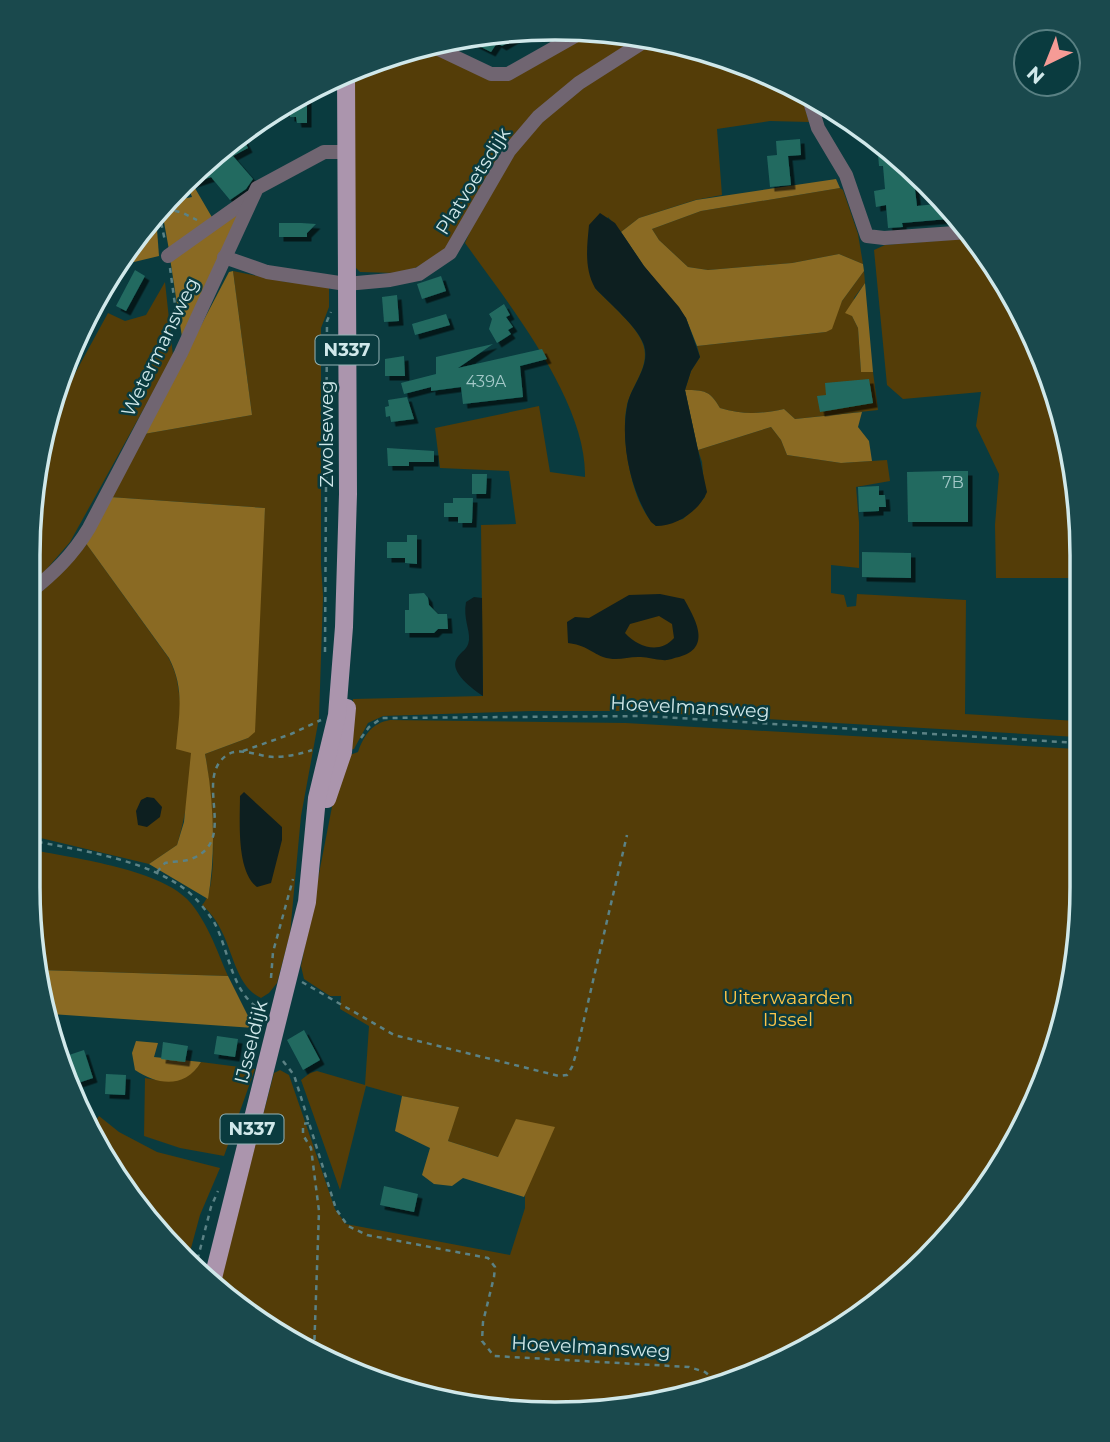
<svg xmlns="http://www.w3.org/2000/svg" width="1110" height="1442" viewBox="0 0 1110 1442" font-family="Montserrat,sans-serif">
<defs>
<filter id="shadow"><feDropShadow dx="4.5" dy="4.5" stdDeviation="0" flood-color="#0009"/></filter>
</defs>
<rect width="100%" height="100%" fill="#0a3b3f"/>
<g fill="#543d08">
<path d="M589,31L643,37L545,108L444,252L415,268L395,273L360,272L356,268L353,69L422,47L492,81L503,79Z"/>
<path d="M656,38L757,68L800,91L809,122L770,121L717,129L722,195L695,200L639,218L621,232L608,217L595,288C609,303 637,326 643,344C651,366 632,384 627,405C620,435 631,505 656,526L683,519L705,497L702,462L698,450L771,427L781,440L787,455L841,463L887,460L890,481L856,487L859,522V568L831,565V593L844,595L847,607L856,606L857,594L966,600L965,714L1077,721V737L627,711H532L383,716L368,723L354,749L348,750L353,699L483,696L481,525L516,524L509,471L440,468L435,428L539,406L550,472L585,477C587,401 508,303 465,243C482,204 505,159 534,128C567,93 617,65 656,38Z"/>
<path d="M840,188L843,190L858,234L863,264L839,254L792,263L708,270L688,267L659,240L652,229L701,211Z"/>
<path d="M974,238L993,263L1054,385L1078,487V578H996L995,525L999,474L976,426L981,392L903,399L887,385L874,250L885,245Z"/>
<path d="M233,271L286,282L329,286V307L321,328V564L323,596L319,718L301,816L290,934L277,983L269,993L261,998C237,987 233,953 222,932C217,921 211,913 202,905C222,888 210,781 205,754L248,738L265,508L110,497L144,434L252,415Z"/>
<path d="M864,271L865,283L854,298L852,316L858,328L861,372H873L878,410L795,419L784,409C761,414 743,415 720,408C710,391 705,390 685,390L691,371L700,357L697,346L826,332L842,301Z"/>
<path d="M165,282L173,356L70,542L39,578L29,584V521L49,421L108,313L125,321L146,315Z"/>
<path d="M85,542L168,657C179,678 177,684 181,705C184,720 190,737 191,753C192,780 185,820 177,845L149,864L28,835L29,600L46,588Z"/>
<path d="M390,720L626,723L1077,749V956L1054,1057L993,1179L928,1259L847,1325L724,1386L589,1413L419,1396L292,1344L218,1287L274,1073L280,1070L289,1075L335,1209L346,1224L510,1255L525,1208V1195L498,1157L448,1141L458,1107L402,1096L366,1086L340,1190L301,1080L310,1073L317,1071L365,1085L369,1026L340,1009L341,996H330L304,979L301,966L337,781L347,756L358,752C364,735 372,723 390,720Z"/>
<path d="M28,849C71,858 156,868 187,899C207,920 217,951 228,976L39,970L28,887Z"/>
<path d="M201,1062L255,1069L224,1156L180,1148L144,1136L145,1078C167,1082 188,1083 201,1062Z"/>
<path d="M99,1116L119,1132L157,1152L220,1168L200,1215L187,1263L99,1151L88,1125L94,1129L95,1122Z"/>
</g>
<g fill="#8a6a23">
<path d="M836,179L840,188L701,211L652,229L659,240L688,267L708,270L792,263L839,254L863,264L864,271L842,301L832,329L826,332L697,346L686,318L644,266L621,232L639,218L696,200Z"/>
<path d="M192,183L213,219L169,250L162,211L172,201L192,197L188,186Z"/>
<path d="M234,214L239,215L182,337L170,258Z"/>
<path d="M156,216L159,256L134,262L124,259L137,234Z"/>
<path d="M233,271L252,415L144,434L229,272Z"/>
<path d="M865,283L873,372H861L858,328L852,316L845,313Z"/>
<path d="M685,390C705,390 710,391 720,408C743,415 761,414 784,409L795,419L862,412L858,427L869,441L872,461L841,463L787,455L781,440L771,427L698,450Z"/>
<path d="M110,497L265,508L255,732L248,738L205,754C214,801 216,852 208,899L149,864L177,845L184,822L191,753L176,749C179,715 185,689 169,658L85,542Z"/>
<path d="M39,970L228,976L254,1028L51,1014L47,1026Z"/>
<path d="M136,1041L158,1043L154,1057L201,1062C185,1089 157,1085 135,1070L132,1053Z"/>
<path d="M402,1096L459,1107L448,1141L498,1157L516,1119L555,1127L524,1197L463,1178L452,1186L434,1184L422,1175L430,1148L395,1131Z"/>
</g>
<g fill="#0d1f20" fill-rule="evenodd">
<path d="M600,213L615,223L644,266L679,307L686,318L700,357L691,371L685,390L707,492C699,511 677,526 656,526L651,522C631,491 620,443 627,407C630,386 651,368 644,345C638,327 609,303 595,288C584,268 587,247 589,225Z"/>
<path d="M660,594L684,599C696,620 712,648 679,657C673,658 668,661 663,660C655,660 648,657 641,657C628,656 618,662 603,657C589,651 585,645 568,643L567,622L575,617L589,618L629,595ZM659,616L672,624L674,638C660,654 639,648 625,633L630,624Z"/>
<path d="M474,597L482,598L483,696C474,690 448,672 457,658C461,651 468,650 469,640C470,629 463,619 466,602Z"/>
<path d="M244,792L282,827V840L271,883L257,887C236,871 240,820 240,796Z"/>
<path d="M147,797L154,798L162,807L160,817L147,827L138,825L136,811L141,800Z"/>
</g>
<g fill="#226a61" filter="url(#shadow)">
<path d="M528,31L502,46L497,43L491,52L461,37Z"/>
<path d="M307,93V123H297L296,117H290V112H271Z"/>
<path d="M242,136L248,148L233,156L253,179L246,189L230,200L211,177L190,184Z"/>
<path d="M800,139L801,155L788,156L791,185L770,187L767,156L777,155L776,141Z"/>
<path d="M877,141L906,165L907,174L913,173L917,206L945,203L947,206L948,219L902,223L903,227L888,228L886,205L876,207L874,191L885,189L883,166H879Z"/>
<path d="M279,223H301L316,224L307,233V237H279Z"/>
<path d="M135,270L145,276L126,311L116,306Z"/>
<path d="M441,276L446,291L422,299L417,284Z"/>
<path d="M397,295L399,321L384,322L382,297Z"/>
<path d="M504,304L510,315L506,317L513,327L508,330L511,334L497,343L489,329L492,319L489,314Z"/>
<path d="M446,314L450,325L415,335L412,324Z"/>
<path d="M493,344L458,368L542,349L547,359L520,366L523,397L463,404L461,387L431,391V387L404,394L401,383L436,374V357Z"/>
<path d="M404,356L405,376H385V359Z"/>
<path d="M869,379L873,403L820,412L817,396L826,395L825,383Z"/>
<path d="M407,397L414,419L391,422L390,416L386,417L385,407L389,406L388,400Z"/>
<path d="M387,448L434,451V462H409V466H388Z"/>
<path d="M948,471H968V522H908L907,472Z"/>
<path d="M472,474H487L486,494H472Z"/>
<path d="M879,486V495H885L886,507H879V511L859,512L858,487Z"/>
<path d="M453,498H473L472,523H458V517H444V503H453Z"/>
<path d="M407,535H417V564L405,563V558H387V542H407Z"/>
<path d="M862,552L911,553V578L862,577Z"/>
<path d="M424,593L428,598L429,605L438,614H447L448,629H438L434,633H405V610H409V594Z"/>
<path d="M304,1030L320,1060L303,1070L287,1040Z"/>
<path d="M217,1036L238,1039L235,1057L214,1054Z"/>
<path d="M163,1042L188,1046L185,1062L161,1059Z"/>
<path d="M84,1050L93,1078L78,1083L69,1055Z"/>
<path d="M106,1074L126,1075L125,1095L105,1094Z"/>
<path d="M384,1186L418,1194L414,1212L380,1205Z"/>
</g>
<g fill="none" stroke-linecap="round" stroke-linejoin="round">
<g stroke="#5b8285" stroke-width="2.5" stroke-dasharray="5 5" stroke-linecap="butt">
<path d="M165,208L183,213L197,220"/>
<path d="M159,213L165,241"/>
<path d="M170,268L178,327"/>
<path d="M325,652L327,321L331,312"/>
<path d="M361,738L369,727L382,718L646,716L1077,743"/>
<path d="M243,751L291,734L321,720"/>
<path d="M28,840C78,850 156,860 194,897C201,904 208,913 214,922C230,951 231,998 266,1012"/>
<path d="M157,872L165,863C173,861 183,862 191,859C240,841 192,779 227,755C240,746 260,757 274,757C286,757 301,754 312,750"/>
<path d="M271,978L273,952L293,879"/>
<path d="M302,982L394,1035L559,1076L567,1075L572,1067L576,1054L627,835"/>
<path d="M283,1061L294,1075L336,1209L348,1226L367,1235L488,1258L495,1267L494,1277L483,1322L482,1341L494,1356L689,1367L705,1372L710,1376L712,1388"/>
<path d="M309,1123L303,1124V1135L311,1148L319,1211L314,1353"/>
<path d="M195,1269L211,1207L218,1191"/>
</g>
<g stroke="#706571" stroke-width="14">
<path d="M430,45L491,74H508L584,31"/>
<path d="M808,95L818,128L846,175L867,236L884,238L969,232"/>
<path d="M168,256L251,197"/>
<path d="M224,257L267,272L346,284L390,280L419,274L450,253L509,151L538,117L579,83L651,37"/>
<path d="M29,593C53,574 73,555 89,528L181,353L257,188L324,152H346"/>
</g>
<g stroke="#ab95ad" stroke-width="18">
<path d="M327,799L343,752L347,708"/>
<path d="M212,1282L307,902L317,798L337,715L344,627L348,494L346,72"/>
</g>
</g>
<g text-anchor="middle" dominant-baseline="central" stroke-width="5" stroke-linejoin="round" paint-order="stroke">
<g font-size="16" fill="#a4c8c8">
<text x="486" y="381">439A</text>
<text x="953" y="482">7B</text>
</g>
<g fill="#0a3b3f" stroke="#95b4b7" stroke-width="2">
<rect x="315.5" y="335.5" width="63" height="29" rx="5"/>
<rect x="220.5" y="1114.5" width="63" height="29" rx="5"/>
</g>
<g font-size="18" font-weight="bold" fill="#d0e8ea">
<text x="347" y="350">N337</text>
<text x="252" y="1129">N337</text>
</g>
<g font-size="19" fill="#d0e8ea" stroke="#0a3b3f">
<text transform="translate(473 181) rotate(-58)">Platvoetsdijk</text>
<text transform="translate(160 347) rotate(-64)">Wetermansweg</text>
<text transform="translate(326 434) rotate(-90)">Zwolseweg</text>
<text transform="translate(690 707) rotate(3)">Hoevelmansweg</text>
<text transform="translate(251 1042) rotate(-76)">IJsseldijk</text>
<text transform="translate(591 1347) rotate(3)">Hoevelmansweg</text>
</g>
<g font-size="19" fill="#fdc548" stroke="#0a3b3f">
<text x="788" y="997">Uiterwaarden<tspan x="788" dy="22">IJssel</tspan></text>
</g>
</g>
<path d="M0 0H1110V1442H0ZM555 40H555A515 515 0 0 1 1070 555V887A515 515 0 0 1 555 1402H555A515 515 0 0 1 40 887V555A515 515 0 0 1 555 40Z" fill="#1a494d" fill-rule="evenodd"/>
<path fill="none" stroke="#d0e8ea" stroke-width="3.5" d="M555 40H555A515 515 0 0 1 1070 555V887A515 515 0 0 1 555 1402H555A515 515 0 0 1 40 887V555A515 515 0 0 1 555 40Z"/>
<g transform="translate(1047 63) rotate(223)"><circle r="33" fill="#0a3b3f" stroke="#598083" stroke-width="2"/>
<path d="M0-5L12 26L0 18L-12 26Z" fill="#f59b96"/>
<text y="-10" font-size="19" font-weight="bold" text-anchor="middle" fill="#d0e8ea">N</text>
</g>
</svg>
